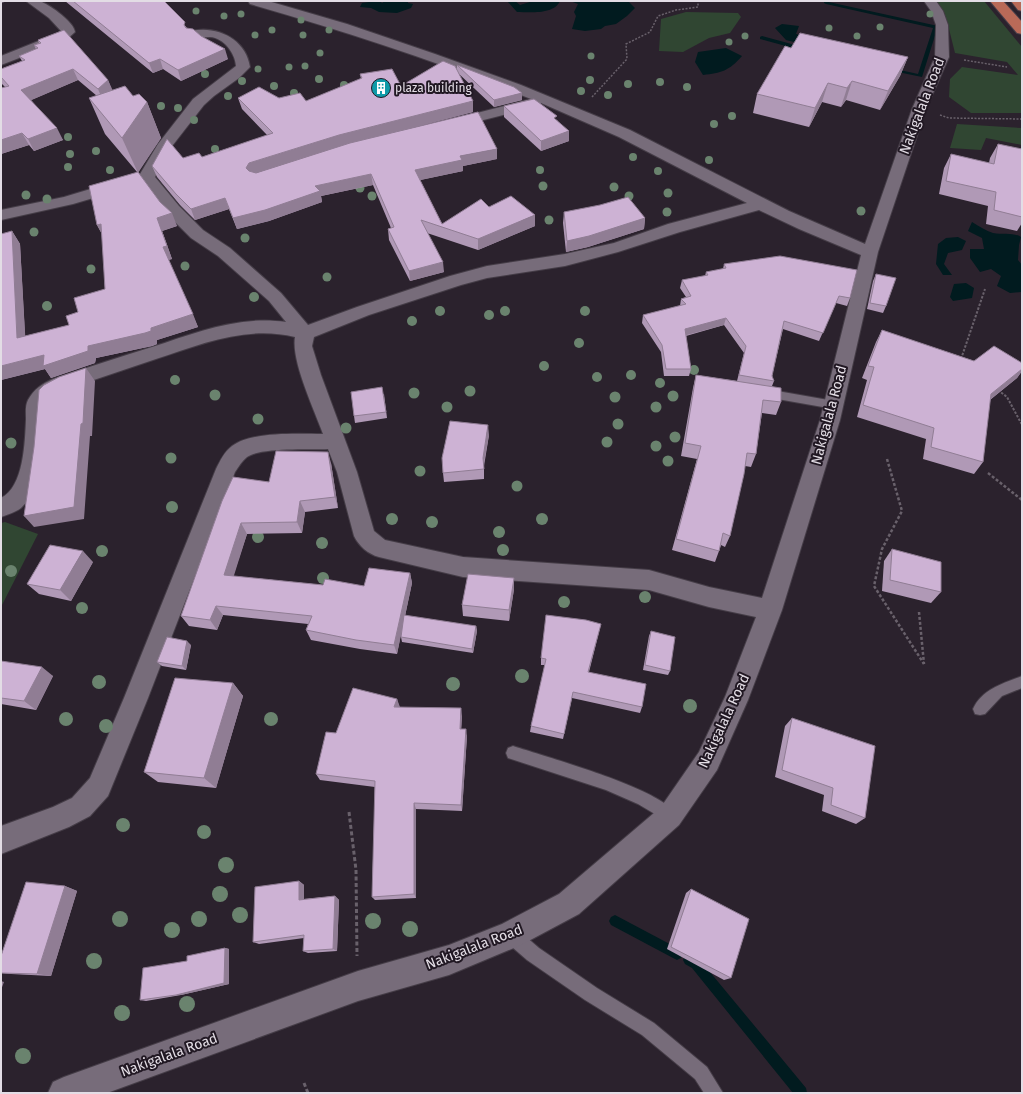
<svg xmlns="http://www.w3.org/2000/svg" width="1023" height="1094" viewBox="0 0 1023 1094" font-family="'Fira Sans',sans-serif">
<rect width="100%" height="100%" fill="#2b222d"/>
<g fill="#304632">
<path d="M934,1H984L1022,47V113H971L949,97L950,79L962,67L1018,75L1007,62L955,53L947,21Z"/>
<path d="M686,12L738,13L741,17L730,33L709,38L683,52L659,51L661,19Z"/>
<path d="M957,124L1022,128V145L986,138L981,150L950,148Z"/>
<path d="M5,522L38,534L1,607V523Z"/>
</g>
<g fill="#011b1f">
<path d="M376,1H380L382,3L385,1H408V3L413,4L411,8L397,13L379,12L371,8L360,7L362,3Z"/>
<path d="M507,1H515L520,5L533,1H560C554,15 529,12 517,12Z"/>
<path d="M570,1H628L635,8L627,16L616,24L605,26L601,29L585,31L572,29L576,16L574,12L578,4Z"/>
<path d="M782,24L799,26L796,34L805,36L806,45L786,40L775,28Z"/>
<path d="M726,48L742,56C729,71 721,73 703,75L695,62L698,52Z"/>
<path d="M972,222C979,226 986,231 993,233C1003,235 1013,232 1021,237L1019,245L1018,260L1022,265V294L1021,292L1010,293L997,286L1001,276L991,269L980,272L970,258V249H984L982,238L968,231Z"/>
<path d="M958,237L966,241L962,250L948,253L944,264L952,275H943L936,264L938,244L946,238Z"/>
<path d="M966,283L974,288L972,298L953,301L950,297L954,284Z"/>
</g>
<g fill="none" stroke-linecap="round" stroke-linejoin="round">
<g fill="#011b1f" fill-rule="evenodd">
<path d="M824,1L938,26L922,77L888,70L891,68L918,74L933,28L826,4L824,3Z"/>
<path d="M762,36L806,48L807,49L804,51L760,39V37Z"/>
<path d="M615,915L681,950L683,954L681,958L677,960L673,958L611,925L609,921L611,917Z"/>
<path d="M689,954L700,960L806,1088L807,1093H793L692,968L685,964L683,960L685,956Z"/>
</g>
<g stroke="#453d47" stroke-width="2">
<g id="service">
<path d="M766,389L834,401L838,402L839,405L838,408L834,409L766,397L762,396L761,393L762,390Z"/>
<path d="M1022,676V688L1002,696L985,714L980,715L975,714L973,709C982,689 1004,683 1022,676Z"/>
<path d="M513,746C543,756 667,790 677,816L675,821L670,823L638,804L606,790L508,758L506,753L508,748Z"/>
<path d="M511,927L517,929L539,948L597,988L654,1023L707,1067L723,1093H704L695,1079L642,1035L585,1000L527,960L505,941L503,935L505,929Z"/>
</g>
</g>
<g stroke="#453d47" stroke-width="2">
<g id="minor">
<path d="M26,1C31,1 38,0 42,2C51,6 74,22 75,32L66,40L1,65V56L56,34L61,31L49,18Z"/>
<path d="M248,1H268L347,24L435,54L521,85L630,130L789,211L865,244L912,109L935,57L936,25L931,11L924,1H936L943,11L948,25L949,57L926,109L878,252L840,420L782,610L748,700L717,770L679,825L579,914L521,945L449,975L358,1001L107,1093H48L53,1082L64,1077L358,971L449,945L502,924L559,894L661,807L699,752L725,697L756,617L709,607L649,590L463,577L379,557C368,554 359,546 354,536L337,472L328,449C310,450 261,447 247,457C242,461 239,466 235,472L148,698L108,796L90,816L69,827L1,854V826L53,807L72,798L90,778L124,698L216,469C220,461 224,452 232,446C252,431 298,434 323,434C314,409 291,361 295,337C247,325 201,344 156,359C126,369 97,379 67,389L52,397L46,404C42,438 49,482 21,508C16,512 7,515 1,517V498C24,487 25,441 26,419C26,413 25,406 28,400C34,389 42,384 53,379C86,368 119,357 152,347C195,333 239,315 286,322L269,301L218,256L191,238L167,214L144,183L73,204L1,220V210L64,197L140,174L158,144L193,99L236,66C235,53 224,38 210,37C204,37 198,38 191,37L189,34L191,31C217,25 246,39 250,67L239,78L214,96L204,105L169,150L155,177L179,206L203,230L230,248L281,293L308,325L357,307L450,276L487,266L565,254L614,243L668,224L747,203L619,137L541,103L539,106L456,127L451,128L446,127L444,124L446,121L531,99C439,62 345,31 250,4ZM759,210L799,229L861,255L820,420L762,598L709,587L649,570L463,557L385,540L374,531L357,472L321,375L312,346L314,337L369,315L461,285L487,278L565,266L618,252L680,232Z"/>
</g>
</g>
<g stroke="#453d47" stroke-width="2">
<g id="motorway">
<path d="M990,1H1003L1022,22V34L1017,33Z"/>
<path d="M1011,1H1022V11L1018,10Z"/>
</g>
</g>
<g stroke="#69616b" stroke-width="1.5" stroke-dasharray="2 1.5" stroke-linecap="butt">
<path d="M964,60L1007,67"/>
<path d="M592,97L627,59L626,44L650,32L658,16L676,10L698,7V1"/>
<path d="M940,115L949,118L1022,119"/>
</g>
<g stroke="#69616b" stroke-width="2" stroke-dasharray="2.5 1.5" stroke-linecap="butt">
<path d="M961,359L985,289"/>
<path d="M998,390L1007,397L1021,423"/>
</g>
<g stroke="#69616b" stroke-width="2.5" stroke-dasharray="3 2" stroke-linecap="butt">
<path d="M1021,422L1022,424"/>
<path d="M887,459L902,511L882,549L874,586L924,664"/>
<path d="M988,473L1022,500"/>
<path d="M919,612L924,664"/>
</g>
<g stroke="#69616b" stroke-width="3" stroke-dasharray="4 2.5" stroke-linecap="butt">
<path d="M349,812L356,870L357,956"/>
<path d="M304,1083L308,1093"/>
</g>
<use href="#service" fill="#776c7a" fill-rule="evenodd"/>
<use href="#minor" fill="#776c7a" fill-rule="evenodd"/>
<use href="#motorway" fill="#b96a58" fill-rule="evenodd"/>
</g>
<g fill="#6a836e">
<circle cx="196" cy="11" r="3.5"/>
<circle cx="241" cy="14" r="3.5"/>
<circle cx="930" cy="14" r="3.5"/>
<circle cx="224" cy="16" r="3.5"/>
<circle cx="301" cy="20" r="3.5"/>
<circle cx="880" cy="27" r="3.5"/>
<circle cx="829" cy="28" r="3.5"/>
<circle cx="272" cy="30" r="3.5"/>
<circle cx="329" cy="30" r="3.5"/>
<circle cx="255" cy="35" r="3.5"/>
<circle cx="303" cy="35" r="3.5"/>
<circle cx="745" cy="36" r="3.5"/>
<circle cx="857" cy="36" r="3.5"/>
<circle cx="729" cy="42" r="3.5"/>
<circle cx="320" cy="53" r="3.5"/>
<circle cx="591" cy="56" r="3.5"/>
<circle cx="305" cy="66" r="3.5"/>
<circle cx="289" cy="67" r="3.5"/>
<circle cx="258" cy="69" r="3.5"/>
<circle cx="205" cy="74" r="4"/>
<circle cx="319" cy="79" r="4"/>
<circle cx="590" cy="80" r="4"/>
<circle cx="242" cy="81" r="4"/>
<circle cx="660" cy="82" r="4"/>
<circle cx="628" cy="84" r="4"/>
<circle cx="344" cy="85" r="4"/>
<circle cx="274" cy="86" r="4"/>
<circle cx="687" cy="87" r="4"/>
<circle cx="581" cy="91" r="4"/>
<circle cx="294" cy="93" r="4"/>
<circle cx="608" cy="95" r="4"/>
<circle cx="228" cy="96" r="4"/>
<circle cx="161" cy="106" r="4"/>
<circle cx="178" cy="108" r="4"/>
<circle cx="732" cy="116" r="4"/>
<circle cx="194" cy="120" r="4"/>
<circle cx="714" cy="124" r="4"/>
<circle cx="68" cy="137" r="4"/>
<circle cx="215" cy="149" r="4"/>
<circle cx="96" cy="151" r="4"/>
<circle cx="70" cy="154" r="4"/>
<circle cx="633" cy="157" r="4"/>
<circle cx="709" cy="160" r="4"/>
<circle cx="68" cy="167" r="4"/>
<circle cx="110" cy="170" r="4"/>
<circle cx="540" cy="170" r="4"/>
<circle cx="658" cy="171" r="4"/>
<circle cx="543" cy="186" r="4.5"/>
<circle cx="614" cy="187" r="4.5"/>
<circle cx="360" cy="188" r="4.5"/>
<circle cx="668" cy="193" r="4.5"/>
<circle cx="26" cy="195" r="4.5"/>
<circle cx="372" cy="196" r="4.5"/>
<circle cx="629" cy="196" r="4.5"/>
<circle cx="47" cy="199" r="4.5"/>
<circle cx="861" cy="211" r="4.5"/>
<circle cx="667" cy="212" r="4.5"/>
<circle cx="549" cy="220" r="4.5"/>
<circle cx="34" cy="232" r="4.5"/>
<circle cx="245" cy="238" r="4.5"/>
<circle cx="185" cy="266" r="4.5"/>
<circle cx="91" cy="269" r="4.5"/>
<circle cx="327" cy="277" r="4.5"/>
<circle cx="254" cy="297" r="5"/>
<circle cx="47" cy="306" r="5"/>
<circle cx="440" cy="311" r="5"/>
<circle cx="505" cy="311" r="5"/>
<circle cx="585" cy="311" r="5"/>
<circle cx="489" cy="315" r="5"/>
<circle cx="412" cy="321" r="5"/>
<circle cx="579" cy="343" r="5"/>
<circle cx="544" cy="366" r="5"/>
<circle cx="694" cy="370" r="5"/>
<circle cx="631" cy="375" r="5"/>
<circle cx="597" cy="377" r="5"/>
<circle cx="175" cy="380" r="5"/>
<circle cx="660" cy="383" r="5"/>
<circle cx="470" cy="391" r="5.5"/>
<circle cx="414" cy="393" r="5.5"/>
<circle cx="215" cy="395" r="5.5"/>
<circle cx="673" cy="396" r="5.5"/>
<circle cx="615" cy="397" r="5.5"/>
<circle cx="447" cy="407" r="5.5"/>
<circle cx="656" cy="407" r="5.5"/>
<circle cx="258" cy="419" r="5.5"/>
<circle cx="618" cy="424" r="5.5"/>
<circle cx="346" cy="428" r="5.5"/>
<circle cx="675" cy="437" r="5.5"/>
<circle cx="607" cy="442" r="5.5"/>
<circle cx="11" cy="443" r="5.5"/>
<circle cx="656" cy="446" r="5.5"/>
<circle cx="171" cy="458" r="5.5"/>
<circle cx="668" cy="461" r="5.5"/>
<circle cx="420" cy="471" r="5.5"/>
<circle cx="517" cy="486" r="5.5"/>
<circle cx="172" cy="507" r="6"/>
<circle cx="392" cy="519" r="6"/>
<circle cx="542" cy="519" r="6"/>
<circle cx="432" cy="522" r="6"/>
<circle cx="499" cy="532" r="6"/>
<circle cx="258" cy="537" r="6"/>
<circle cx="322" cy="543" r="6"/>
<circle cx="503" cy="550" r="6"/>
<circle cx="102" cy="551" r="6"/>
<circle cx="11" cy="571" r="6"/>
<circle cx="323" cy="578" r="6"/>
<circle cx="645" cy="597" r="6"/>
<circle cx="564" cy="602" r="6"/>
<circle cx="82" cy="608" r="6"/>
<circle cx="522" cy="676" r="7"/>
<circle cx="99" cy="682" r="7"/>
<circle cx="453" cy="684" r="7"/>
<circle cx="690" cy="706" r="7"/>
<circle cx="66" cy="719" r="7"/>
<circle cx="271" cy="719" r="7"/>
<circle cx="106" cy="726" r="7"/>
<circle cx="123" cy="825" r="7"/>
<circle cx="204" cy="832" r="7"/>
<circle cx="226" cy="865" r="8"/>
<circle cx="220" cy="894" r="8"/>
<circle cx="240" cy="915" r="8"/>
<circle cx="120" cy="919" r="8"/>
<circle cx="199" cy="919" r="8"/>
<circle cx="373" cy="921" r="8"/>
<circle cx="410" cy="929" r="8"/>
<circle cx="172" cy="930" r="8"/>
<circle cx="94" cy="961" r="8"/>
<circle cx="187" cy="1004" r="8"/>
<circle cx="122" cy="1013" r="8"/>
<circle cx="23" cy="1056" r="8"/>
</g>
<g fill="#b099b6">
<path d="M65,1H164L187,28L201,36L228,59L181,81L163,69L153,73Z"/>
<path d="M38,40L108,80L112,91L133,96L147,102L161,138L138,172L177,226L162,231L172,259L168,260L198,327L157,340V344L152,346L96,358L95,363L51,378L45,369L1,380L12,231L20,244L25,336L69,325L78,312L105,289L102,234L97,225L137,172L105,134L89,98L97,96L78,80L31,100L63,140L34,151L29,145L1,154L5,87L1,83V69L22,61L19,56L36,49L34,45L39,43Z"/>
<path d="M791,48L908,57L900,76L880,110L846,100L841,107L822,102L809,127L753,113L757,94Z"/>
<path d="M457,65L522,100L494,107L458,73L473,112L342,146L255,173H256L497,159L463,166V171L420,180L442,224L489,207L535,226L478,250L427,233L444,272L410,281L389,240L388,229L391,228L373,185L321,196L322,202L269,221L237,229L229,209L195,220L180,205L157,177L152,166L183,158L202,157L267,135L242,109L238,98H279L306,101L361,79L360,74L401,86L457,71Z"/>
<path d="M504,106L557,120L569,141L541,151L504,117Z"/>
<path d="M998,144L1022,149V223L1017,231L986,224L988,206L939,194L944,168L951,154L989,163L990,158Z"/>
<path d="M564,212L645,218L644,229L588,247L566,252L563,223Z"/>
<path d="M724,264L850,298L847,306L836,303L819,341L783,329L772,376L774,381L772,386L781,402L776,415L762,413L756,454L751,467L745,466L730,536L725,547L721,545L719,551L715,562L672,550L697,459L681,456L693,388L696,375L737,381L744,353L724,325L686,336L691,369L689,376H664L661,352L642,323L643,315L680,306L681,299L686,297L680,288L682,280L705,276L706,272L723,269Z"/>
<path d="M876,274L886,306L883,313L867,309L873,281Z"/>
<path d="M882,330L974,361L1022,363V371L1017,378L990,400L983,462L974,474L923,459L926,439L857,417L867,380L862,378L876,342Z"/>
<path d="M384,394L387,418L355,423L354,416Z"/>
<path d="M489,435L484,466V479L444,482L443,473Z"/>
<path d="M331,463L338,508L305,512L302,533L247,534L233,576L323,585L364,586L410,573L412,583L405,616L476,626L477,631L473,653L402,642L401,637L402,629L397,654L360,649L311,640L306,630L308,624L223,615L217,630L189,626L181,616L233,477L269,482Z"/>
<path d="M892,549L941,592L931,603L882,591L884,561Z"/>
<path d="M93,562L71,601L39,594L27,584Z"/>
<path d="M514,578V589L509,621L463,616L462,605Z"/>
<path d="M601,624L589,672L642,707L640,713L572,698L563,739L530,732L531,726L545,665H541V658Z"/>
<path d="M651,631L670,671L668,675L643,670L649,636Z"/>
<path d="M191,645L186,670L162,666L157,662Z"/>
<path d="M1,661L53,676L36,710L1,704Z"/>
<path d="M233,683L243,696L216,788L158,782L144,772Z"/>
<path d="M397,699L399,707L462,716L461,729L467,736L462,811L416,809V898L375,900L372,897L375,787L320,780L316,774L336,733Z"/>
<path d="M792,718L865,818L856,824L822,811L824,795L775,777L785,726Z"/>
<path d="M299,881L304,885V899L335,896L339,900L337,951L308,953L303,951L304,938L259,944L253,942Z"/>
<path d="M65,886L77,891L51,976L11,974L1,973V956Z"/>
<path d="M691,889L731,978L724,980L667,949L686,893Z"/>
<path d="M225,948L229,949V984L181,995L146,1001L140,1000L187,961Z"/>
</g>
<g fill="#907d94">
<path d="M1,1H8L1,3Z"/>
<path d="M225,49L228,59L181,81L178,70Z"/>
<path d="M908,57L900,76L880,110L888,91Z"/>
<path d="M160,59L163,69L153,73L149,63Z"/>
<path d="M73,69L78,80L27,102L21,90Z"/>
<path d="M108,80L113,91L103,101L98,89Z"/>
<path d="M852,81L846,100L841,107L847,88Z"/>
<path d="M828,83L822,102L809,127L815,108Z"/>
<path d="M522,93V100L494,107V100Z"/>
<path d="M473,101V112L342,146L253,174L250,179L246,168L249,163L339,135Z"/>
<path d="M147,102L161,138L138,173L122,138Z"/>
<path d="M57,128L63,140L34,151L28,139Z"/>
<path d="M569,131V141L541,151V141Z"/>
<path d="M22,133L29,145L1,154V140Z"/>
<path d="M497,149V159L463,166V171L416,181L415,170L460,156Z"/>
<path d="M371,174L373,185L321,196L322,202L269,221L237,229L233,218L315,186Z"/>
<path d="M225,198L229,209L195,220L191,209Z"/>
<path d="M172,213L177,226L162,231L172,259L168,260L163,247L157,218Z"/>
<path d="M535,215V226L478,250V239Z"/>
<path d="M645,218L644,229L588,247L566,252L567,241Z"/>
<path d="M101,224L104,238L97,225Z"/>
<path d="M12,231L20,244L26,350L17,338Z"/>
<path d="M443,262L444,272L410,281L409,271Z"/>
<path d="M193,314L198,327L157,340V344L152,346L96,358L95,363L51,378L45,369L1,380V366L44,355L88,346L151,328Z"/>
<path d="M726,318L724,325L683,336L685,329Z"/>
<path d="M86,368L95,381L92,436H90L84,519L34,527L24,516Z"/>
<path d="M1022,369V371L1017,378L982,406L991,394Z"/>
<path d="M488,425L489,435L483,468V458Z"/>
<path d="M328,452L331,463L338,508L335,497Z"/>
<path d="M300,501L305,512L302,533L297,522Z"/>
<path d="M241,523L247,534L231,585L224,575Z"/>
<path d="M83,551L93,562L71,601L60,590Z"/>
<path d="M410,573L412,583L397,654L394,645Z"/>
<path d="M514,578V589L509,621V610Z"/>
<path d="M216,606L223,615L217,630L210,620Z"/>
<path d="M476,626L477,631L473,653L472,649Z"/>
<path d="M187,641L191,645L186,670L182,666Z"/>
<path d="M42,667L53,676L36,710L24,701Z"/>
<path d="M233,683L243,696L216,788L204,778Z"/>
<path d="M397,699L400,707L397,714L394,707Z"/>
<path d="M461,708L462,716L461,736L460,729Z"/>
<path d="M466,729L467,736L462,811L461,805Z"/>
<path d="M414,803L416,809V898L414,894Z"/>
<path d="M299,881L304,885V903L299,900Z"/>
<path d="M65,886L77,891L51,976L37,974Z"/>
<path d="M335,896L339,900L337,951L333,949Z"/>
<path d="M225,948L229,949V984L181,995H176Z"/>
<path d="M1,981L4,982L1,990Z"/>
</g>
<g fill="#cdb2d4" stroke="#907d94">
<path d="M73,1H164L185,22L184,25L186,28L193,29L201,36L225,49L178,70L160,59L149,63Z"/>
<path d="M64,30L108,80L98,89L73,69L21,90L57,128L28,139L22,133L1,140V88L9,86L1,77V69L25,60L19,56L38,48L34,45L41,43L38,40Z"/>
<path d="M800,33L908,57L888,91L852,81L847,88L828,83L815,108L757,94L785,46L791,48Z"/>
<path d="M443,61L455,66L473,101L339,135L249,163L246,168L249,171L256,173L350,143L478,112L497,149L460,156L462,160L415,170L442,224L481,199L489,207L511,196L535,215L478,239L421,220L443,262L409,271L388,229L394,227L371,174L315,186L320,191L265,210L233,218L225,198L191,209L176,194L152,166L167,139L183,158L199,153L202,157L273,133L238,98L259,87L279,98L300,93L306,101L362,78L360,74L392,69L401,86Z"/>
<path d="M457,65L514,87L522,93L494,100Z"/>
<path d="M125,86L133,96L139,94L147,102L122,138L89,98Z"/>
<path d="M534,99L557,116L554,118L569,131L541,141L504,106Z"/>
<path d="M998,144L1022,149V217L994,210L996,192L946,181L951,154L994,164Z"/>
<path d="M138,172L160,202L172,213L157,218L167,246L163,247L193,314L151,328V331L145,333L88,346V351L43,366L44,355L1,366V234L12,231L17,338L69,325L66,316L78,312L74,298L105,289L101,224L97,225L89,186Z"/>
<path d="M628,197L645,218L589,236L567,241L564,212L600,205Z"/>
<path d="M780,256L857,270L850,298L839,296L823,333L784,321L772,376L774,381L739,375L746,346L726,318L685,329L691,369H666L662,345L643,315L686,304L681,299L691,296L682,280L708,275L706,272L726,268L724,264Z"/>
<path d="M876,274L896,278L886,306L870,303Z"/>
<path d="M882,330L974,361L994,346L1022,363V369L991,394L983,462L931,447L934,428L863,405L874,367L868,366Z"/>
<path d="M86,368L83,423L81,424L74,507L24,516L34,447L39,390L44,385L59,377Z"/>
<path d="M696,375L781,388V402L763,400L756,454L747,453L744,474L730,536L723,533L719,551L676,539L701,446L685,443Z"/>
<path d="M382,387L386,412L354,416L351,392Z"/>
<path d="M450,421L488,425L483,458L484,469L443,473L442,458Z"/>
<path d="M276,451L328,452L335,497L300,501L297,522L241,523L224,575L323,585L325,579L364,586L369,568L410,573L394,645L356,640L306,630L312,616L216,606L210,620L181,616L222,501L233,477L269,482Z"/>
<path d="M50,545L83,551L60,590L27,584Z"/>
<path d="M892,549L941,562V592L890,580Z"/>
<path d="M468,574L514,578L509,610L462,605Z"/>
<path d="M404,615L476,626L472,649L401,637Z"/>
<path d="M546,615L586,620L601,624L588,672L646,684L642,707L573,692L564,734L531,726L546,659L541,658Z"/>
<path d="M651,631L675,637L670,671L645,665Z"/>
<path d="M167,637L187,641L182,666L157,662Z"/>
<path d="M1,661L42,667L24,701L1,698Z"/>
<path d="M175,678L233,683L204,778L144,772Z"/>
<path d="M353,688L397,699L394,707L461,708L460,729H466L461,805L414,803V894L372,897L375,781L316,774L326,732L336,733Z"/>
<path d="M792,718L875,746L865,818L831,805L833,788L782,770Z"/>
<path d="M299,881V900L335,896L333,949L303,951L304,935L253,942L255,887Z"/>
<path d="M26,882L65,886L37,974L1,973V956Z"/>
<path d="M691,889L749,919L731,978L671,947Z"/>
<path d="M225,948L224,983L176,995L140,1000L143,968L187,961V956Z"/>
</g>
<defs>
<g id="building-disc" transform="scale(1)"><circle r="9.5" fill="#0f9aa8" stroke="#211823"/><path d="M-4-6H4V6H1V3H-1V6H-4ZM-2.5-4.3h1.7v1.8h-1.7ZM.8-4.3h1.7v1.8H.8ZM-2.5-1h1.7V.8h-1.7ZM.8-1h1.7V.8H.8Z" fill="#fff"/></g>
</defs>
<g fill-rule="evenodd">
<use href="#building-disc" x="381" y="88"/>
</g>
<g text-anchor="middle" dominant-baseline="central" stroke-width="4" stroke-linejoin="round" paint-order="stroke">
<g font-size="12" fill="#e3dde5" stroke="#211823" text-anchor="start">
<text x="395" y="88">plaza building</text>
</g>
<g font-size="14" fill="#e3dde5" stroke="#211823">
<text transform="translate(922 106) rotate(-69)">Nakigalala Road</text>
<text transform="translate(829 415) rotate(-75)">Nakigalala Road</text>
<text transform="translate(724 721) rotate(-65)">Nakigalala Road</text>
<text transform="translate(474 947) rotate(-21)">Nakigalala Road</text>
<text transform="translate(169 1055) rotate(-20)">Nakigalala Road</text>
</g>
</g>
<rect width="1023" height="1094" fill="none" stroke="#e3dde5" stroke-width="4"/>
</svg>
